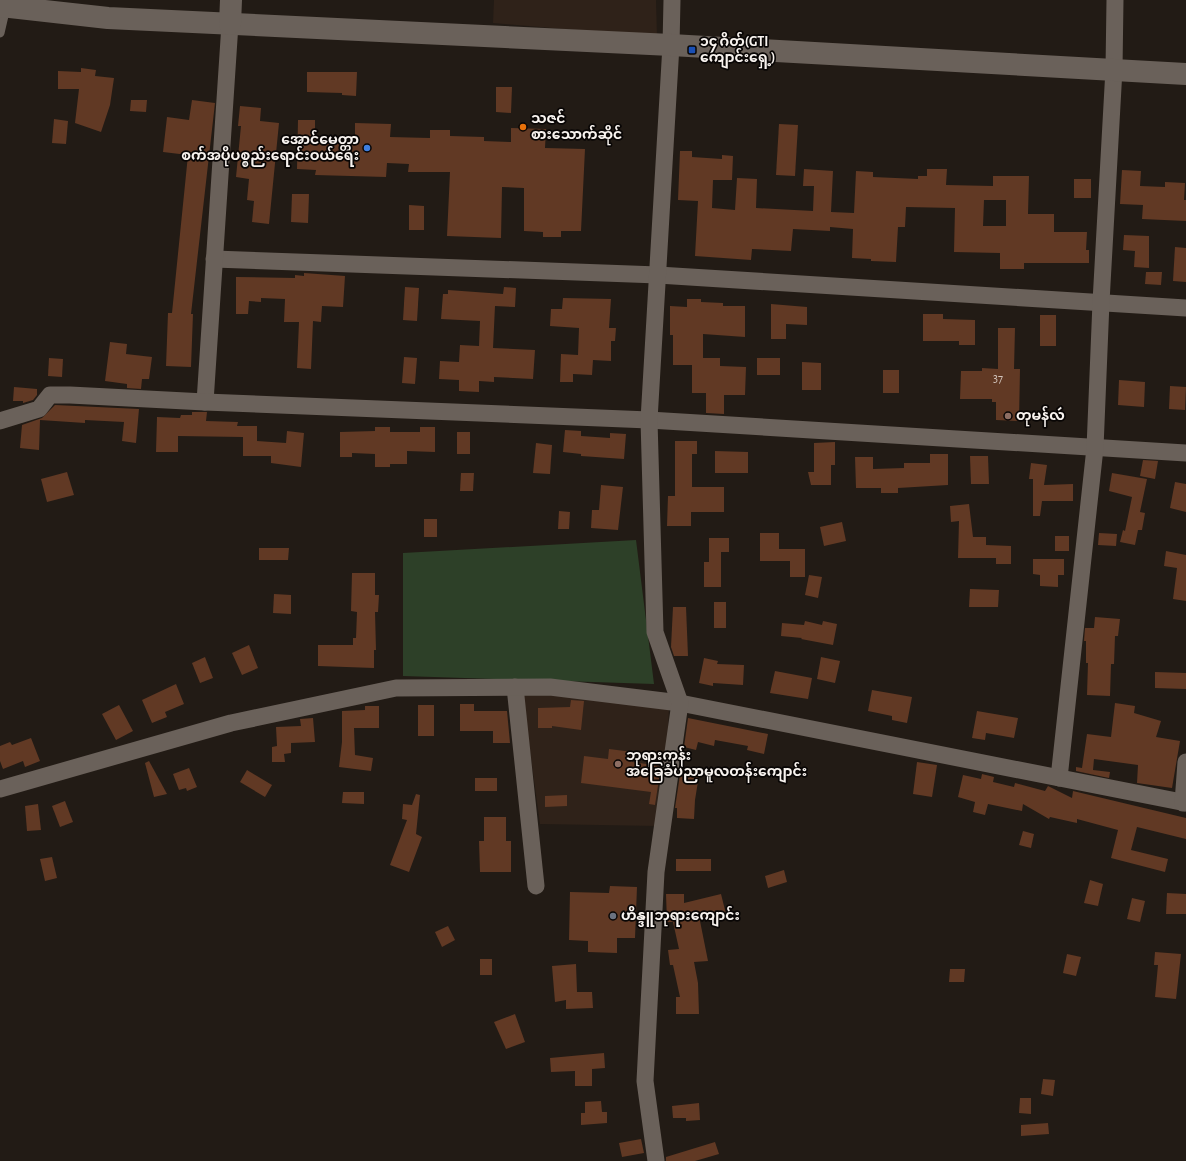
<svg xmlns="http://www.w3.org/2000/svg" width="1186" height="1161" viewBox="0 0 1186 1161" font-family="'Alegreya Sans','Noto Sans Myanmar',sans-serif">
<rect width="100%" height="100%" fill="#221b15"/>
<g fill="#2f2219">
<path d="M494,0H656L657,37L493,23Z"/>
<path d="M522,692L669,708L665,793L658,826L540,824Z"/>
</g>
<path fill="#2d4028" d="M636,540L654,684L403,676V553Z"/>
<g fill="#613924" fill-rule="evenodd">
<path d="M81,68L96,70L95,76L114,78L110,105L101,132L75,123L79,89H58V71L81,72Z"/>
<path d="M307,72H357L356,96L342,95V93L307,92Z"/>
<path d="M496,87H512L511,113L496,112Z"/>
<path d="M131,100H147L146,112L130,111Z"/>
<path d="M192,100L215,103L191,314H193L191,367L166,366L168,313H172L188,155L163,152L167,117L189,120Z"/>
<path d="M240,106L261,108L260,121L279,123L269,224L252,222L254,201L247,200L249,179L236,177L241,126H238Z"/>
<path d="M54,119L68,121L66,144L52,143Z"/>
<path d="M298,120H315V137H328V142L355,143V123L391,124L390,137L430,138V130H450V136L484,137V141L511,142V128L546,129L545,148L585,149L581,231H561V237H543V232L524,231V188L502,187L501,238L447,236L450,172H408L409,164L387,163L386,177L315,175L316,170L297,169Z"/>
<path d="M779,124L798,125L795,176L776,175Z"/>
<path d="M680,151H692V157L722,159V155L733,156L732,180H713L712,208L735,210L737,178L757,179L756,208L813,211L814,186H803L804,169L833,171L831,212L854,213L856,171L873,172V177L918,179V176H927V169H947L946,185L993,186V176H1029L1028,214H1054V232H1087L1086,250H1089V263H1024V269H1000V253L954,252L955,208L906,207L905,227H898L896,262L871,261V259L852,258L853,229L830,227V231L793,229L791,251L752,249L751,260L695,256L698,201L678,200ZM984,200H1006V226H983Z"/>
<path d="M1122,170L1141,171L1140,186L1165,187V182L1185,183L1184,200H1186V221L1142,219L1143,205L1120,204Z"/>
<rect x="1074" y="179" width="17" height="19"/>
<path d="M292,194H309L308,223L291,222Z"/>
<path d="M409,205L424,206V230H409Z"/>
<path d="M1124,235L1149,236V268L1134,267L1135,251L1123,250Z"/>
<path d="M1175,247L1186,248V282L1173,281Z"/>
<path d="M1146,272H1162L1161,285L1145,284Z"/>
<path d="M304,273L345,276L343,307L322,306L321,322L313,321L311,369L297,368L299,322H284L285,299L261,298V302L249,301L248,314H236V277L295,278V275L304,276Z"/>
<path d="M405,287L419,288L417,321L403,320Z"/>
<path d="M504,287L516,288L515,307L495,306L493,348L535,350L533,379L494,377V382L479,381V392L459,391V380L439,379L440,361L459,362L460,345L479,346L480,321L441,319L443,294H448V290L503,294Z"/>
<path d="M563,298L611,299L609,328H616L615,341H611V361L593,360L592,375L573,374V382H560L561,354L578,355L579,328L550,326L551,309H562Z"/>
<path d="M687,299H701V302L723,303V306H745V337L703,334V358H720V366L746,367L745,395H724V414L706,413V393H692V365H673V335H670V306L687,307Z"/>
<path d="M771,304L807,307V325L786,324V339H771Z"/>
<path d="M923,314H943V319L975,320V345H959V341H923Z"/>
<rect x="1040" y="315" width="16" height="31"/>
<path d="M998,328H1015L1014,369H1020L1019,421L996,420V402H992V399H960L961,371H982V368L998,369Z"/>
<path d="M110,342L127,344L126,354L152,357L149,379H142L141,389L127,388V384L105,381Z"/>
<path d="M404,357L417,358L415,384L402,383Z"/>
<path d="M49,358L63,359L62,377L48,376Z"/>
<rect x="757" y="358" width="23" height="17"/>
<path d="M802,362L821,363V390H802Z"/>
<rect x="883" y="370" width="16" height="23"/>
<path d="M1119,380L1145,382L1144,407L1118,405Z"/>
<path d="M1170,386L1186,387L1185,410L1169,409Z"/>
<path d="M14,387L37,389V395L33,400L23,403V401H13Z"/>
<path d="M55,405L139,409L136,443L122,441L124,422L85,420V423L40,420L39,450L20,448L22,425L42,418Z"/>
<path d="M192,412H207L206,421L238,422L237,426H257V441L286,443L287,431L304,433L301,467L271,463V456H243V437L178,436V452H156L157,417L180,418L181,415H192Z"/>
<path d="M375,427H390V432H420V427H435V452L407,451V464H390V467H375V454L352,453V457H340V432L375,431Z"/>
<path d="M565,430L581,431V436L610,438V433L626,434L624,459L581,456V454L563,452Z"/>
<rect x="457" y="432" width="13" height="22"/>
<path d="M675,441H697V454H692V487H724V512H691V526H667L668,496H675Z"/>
<path d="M835,442V465H831V485H811L808,472H814V443Z"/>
<path d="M536,443L552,445L550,474L533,473Z"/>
<path d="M715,451L748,452V473H715Z"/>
<path d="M930,454H948V485L898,488V493H881V488H856L855,457H873V469L904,468V463H930Z"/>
<path d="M970,456H988L989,484H971Z"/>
<path d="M1143,460L1158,461L1155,479L1140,476Z"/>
<path d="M1031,463L1047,465L1044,485L1073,484V501H1042L1040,516H1033V479H1029Z"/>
<path d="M67,472L74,495L47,502L41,479Z"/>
<path d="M461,473H474L473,491H460Z"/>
<path d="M1112,473L1147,479L1140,512L1145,513L1142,530H1138L1135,545L1120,542L1123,530L1125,531L1132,497L1109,491Z"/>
<path d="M1175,482L1186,484V512L1170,508Z"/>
<path d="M601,485L623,487L618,530L591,528L592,510H599Z"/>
<path d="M969,504L973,537H986V545L1011,546V564H996V558H958L959,521L951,522L950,506Z"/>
<path d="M559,511L570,512L569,529H558Z"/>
<rect x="424" y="519" width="13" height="18"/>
<path d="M842,522L846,541L824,546L820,527Z"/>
<path d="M760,533H779V549H805V577H790V561H760Z"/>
<path d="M1099,533L1117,534L1116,546L1098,545Z"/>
<rect x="1055" y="536" width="14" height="15"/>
<path d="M709,538H729V552H721V587H704V562H709Z"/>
<path d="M259,548H289L288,560H259Z"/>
<path d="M1166,551L1186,555V601L1173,599L1177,568L1164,566Z"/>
<path d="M1033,559H1064V575H1058V587L1040,586V575L1033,574Z"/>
<path d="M352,573H375V595H379L378,612H375L376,650H374V668L318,666V645H353V638H356L357,612L351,611Z"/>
<path d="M809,575L822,577L818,598L805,595Z"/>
<path d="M970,589L999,590L998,607H969Z"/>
<path d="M274,594L291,595V614L273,613Z"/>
<rect x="714" y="602" width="12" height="26"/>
<path d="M673,607H686L688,656H674L671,647Z"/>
<path d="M1095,617L1120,619L1118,636H1115L1114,664H1111L1110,696L1087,695L1088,663H1086V641H1084L1085,628H1094Z"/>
<path d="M805,621L822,625L823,621L837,624L833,645L801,639L802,638L781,636L782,623L804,625Z"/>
<path d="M249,645L258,668L242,675L232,653Z"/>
<path d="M205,657L213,678L200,683L192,663Z"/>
<path d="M821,657L840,661L835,683L817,679Z"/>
<path d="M704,658L718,661L717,664L744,665L743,685L713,683V686L699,683Z"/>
<path d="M775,671L812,678L808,699L770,693Z"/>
<path d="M1155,672L1186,673V689L1155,688Z"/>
<path d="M176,684L184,704L165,712L167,717L152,723L142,700Z"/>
<path d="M872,690L912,697L907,723L892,720V716L868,711Z"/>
<path d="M571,700L584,701L581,730L552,726V728H538V708L570,707Z"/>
<path d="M1115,703L1135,706L1134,713L1161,721L1156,737L1180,741L1172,788L1137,783L1138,765L1094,759L1093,770L1110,772L1109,778L1076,771V767L1082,768L1087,734L1111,737Z"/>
<path d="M460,704H474V711H507L510,743H493V731H460Z"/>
<path d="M119,705L133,731L116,740L102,714Z"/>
<rect x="418" y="705" width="16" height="31"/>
<path d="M365,706H379V728H354L355,755L373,758L371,771L339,767L342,742V711L365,710Z"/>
<path d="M977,711L1018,718L1014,738L986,733L985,740L972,738Z"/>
<path d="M313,718L315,742L291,743V753L284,754L285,762H272V747L277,746L276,727L301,726L300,719Z"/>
<path d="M688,718L768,734L764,754L747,750L748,746L715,740L714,746L698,742L696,750L684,747Z"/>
<path d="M31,738L40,761L25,767L23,761L3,769L0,761V746L10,742L12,745Z"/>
<path d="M609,749L633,752L632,762L661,766L655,805L649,804L651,792L581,783L584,756L608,759Z"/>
<path d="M149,761L167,794L154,797L145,763Z"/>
<path d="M917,762L937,765L932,797L913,794Z"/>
<path d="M686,767L700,769L695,800L694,819L677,818V808H675L681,768L686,769Z"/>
<path d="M189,768L197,787L187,791L186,788L179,790L173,774Z"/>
<path d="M247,770L272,785L265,797L240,782Z"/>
<path d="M982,774L994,777L993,782L1014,787L1015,783L1045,791L1048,786L1072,798L1073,791L1186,818V839L1137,827L1131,850L1168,859L1165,872L1111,858L1118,830L1077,819V823L1050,817L1049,819L1023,804L1022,811L988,804L985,815L973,812L975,802L958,797L963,775L981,779Z"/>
<rect x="475" y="778" width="22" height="13"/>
<path d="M343,792H364V804L342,803Z"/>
<path d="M416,794L420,795L416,834L422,837L409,872L390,865L407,820L402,819L403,804L412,805Z"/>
<path d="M567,795V806L545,807V796Z"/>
<path d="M65,801L73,822L60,827L52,806Z"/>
<path d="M38,804L41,830L27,831L25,806Z"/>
<path d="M484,817H506V841H511V872H480L479,841H484Z"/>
<path d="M1023,831L1034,834L1031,848L1019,845Z"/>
<path d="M52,857L57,878L45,881L40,859Z"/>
<rect x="676" y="859" width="35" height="12"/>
<path d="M784,870L787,882L768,888L765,876Z"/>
<path d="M1090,880L1103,884L1098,906L1084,903Z"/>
<path d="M610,886L637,887L635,938H617V953L588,952V941L569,940L570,892L609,893Z"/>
<path d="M1167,893L1186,894V914H1166Z"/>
<path d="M666,894H684V903L721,894L726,914L700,921L708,961L694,962L698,983L699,1014H676V997H680L673,965H670L668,950L679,949L673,922H667Z"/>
<path d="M1132,898L1145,901L1140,922L1127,919Z"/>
<path d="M448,926L455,940L442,947L435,932Z"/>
<path d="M1155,952L1181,954L1176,999L1155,997L1158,965H1154Z"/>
<path d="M1067,954L1081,957L1076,976L1063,973Z"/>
<rect x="480" y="959" width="12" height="16"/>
<path d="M576,964L577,992H592L593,1008L566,1009V1000L555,1002L552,966Z"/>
<path d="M950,969H965L964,982H949Z"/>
<path d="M515,1014L525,1042L506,1049L494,1022Z"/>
<path d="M604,1053L605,1068L592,1069V1086H575V1071L551,1072L550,1058Z"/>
<path d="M1043,1079L1055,1080L1053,1096L1041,1094Z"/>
<path d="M1020,1098H1031V1114L1019,1113Z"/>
<path d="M601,1101L602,1112H607V1123L581,1125V1113H585V1102Z"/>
<path d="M699,1103L700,1120L686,1121V1118H673L672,1106Z"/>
<path d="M1048,1123L1049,1134L1021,1136V1125Z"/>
<path d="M641,1139L644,1153L622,1157L619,1143Z"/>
<path d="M715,1142L719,1154L695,1161H666V1157Z"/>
</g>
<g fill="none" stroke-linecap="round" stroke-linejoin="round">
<path stroke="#6a615a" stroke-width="9" d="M0,33L6,7"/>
<g stroke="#6a615a" stroke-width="17">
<path d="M214,259L658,275L1186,308"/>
<path d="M205,402L230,24"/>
<path d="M0,421L39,409L50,395H70L205,402L649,420L1186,453"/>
<path d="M515,687L536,886"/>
<path d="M1059,778L1095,448L1101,302L1114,69L1115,0"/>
<path d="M0,789L231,723L396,688L550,687L680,703L1186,803"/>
<path d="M1183,803L1186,762"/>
<path d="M656,1161L645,1081L656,872L680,703L655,632L649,420L671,45L672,0"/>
</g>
<g stroke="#6a615a" stroke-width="22">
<path d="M0,6L108,18L671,45L1186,74"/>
<path d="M230,24L231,0"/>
</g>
</g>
<rect fill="#1a4fb4" stroke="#090605" stroke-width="1.5" x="688" y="46" width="8" height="8" rx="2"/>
<circle fill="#e8710a" stroke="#090605" stroke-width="1.5" cx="523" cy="127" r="4"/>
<circle fill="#3f7fe0" stroke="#090605" stroke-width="1.5" cx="367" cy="148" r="4"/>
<g fill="#8d6e63" stroke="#090605" stroke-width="1.5">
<circle cx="1008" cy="416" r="4"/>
<circle cx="618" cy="764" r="4"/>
</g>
<circle fill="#6b7280" stroke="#090605" stroke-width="1.5" cx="613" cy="916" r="4"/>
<g text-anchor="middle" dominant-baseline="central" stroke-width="3.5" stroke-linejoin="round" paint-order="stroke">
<g font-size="12" fill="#d2c4bc">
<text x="998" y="378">37</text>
</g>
<g font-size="14" font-weight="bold" fill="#f8f3ef" stroke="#090605" text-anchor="start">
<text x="700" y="42">၁၄ ဂိတ်(GTI<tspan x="700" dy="16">ကျောင်းရှေ့)</tspan></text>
<text x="531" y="119">သဇင်<tspan x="531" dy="16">စားသောက်ဆိုင်</tspan></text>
<text x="359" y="140" text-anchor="end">အောင်မေတ္တာ<tspan x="359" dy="16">စက်အပိုပစ္စည်းရောင်းဝယ်ရေး</tspan></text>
<text x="1016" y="416">တုမန်လဴ</text>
<text x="626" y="756">ဘုရားကုန်း<tspan x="626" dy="16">အခြေခံပညာမူလတန်းကျောင်း</tspan></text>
<text x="621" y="916">ဟိန္ဒူဘုရားကျောင်း</text>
</g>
</g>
</svg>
